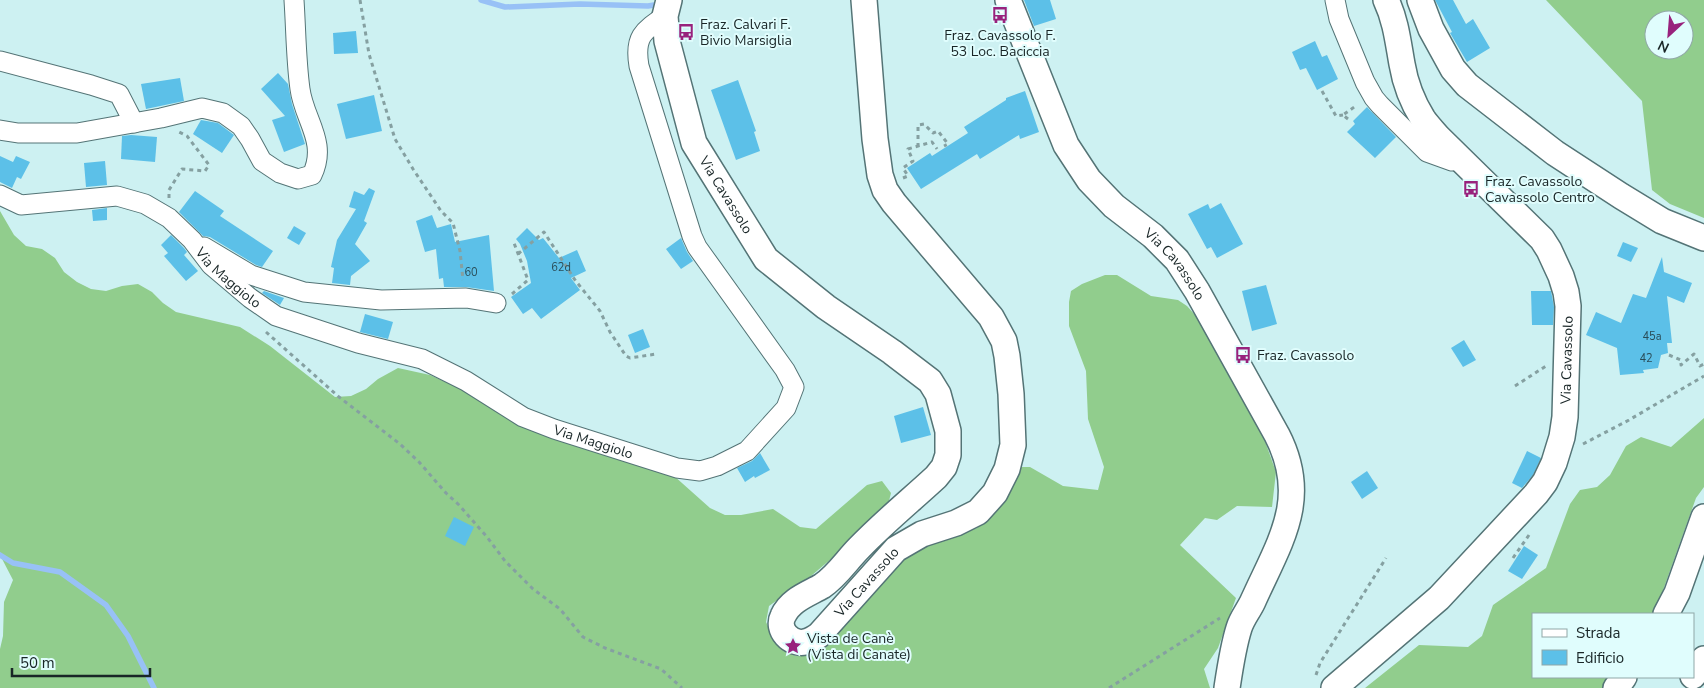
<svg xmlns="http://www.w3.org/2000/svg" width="1704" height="688" viewBox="0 0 1704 688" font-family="'Nunito Sans',sans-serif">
<rect width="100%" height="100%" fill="#cdf1f2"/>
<g fill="#91cd8d" fill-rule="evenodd">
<path d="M1546,0H1704V218L1670,204L1652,190L1642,101ZM1654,20H1684V50H1654Z"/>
<path d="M0,211L14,235L26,246L42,249L55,258L64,272L77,282L91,289L106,291L122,286L138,284L152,292L163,303L176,312L240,327L270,346L335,397L351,396L366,389L378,379L398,368L430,375L474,395L673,475L710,508L725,515H741L773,509L800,527L816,529L867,485L882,481L891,493L887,509L876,521L811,576L769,606L766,622L773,637L785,650L796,656L808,653L914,550L977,528L1002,501L1019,467H1030L1063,486L1098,490L1104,467L1088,419L1086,371L1069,326V302L1071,291L1082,284L1105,275H1117L1151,296L1178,300L1187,306L1196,316L1257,419L1276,472L1272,507L1237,506L1217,520L1205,518L1180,545L1236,598L1218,648L1204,669L1210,688H0V649L3,636L4,602L13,580L0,555Z"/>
<path d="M1704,418V487L1696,498L1656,610L1653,614H1533V677H1610L1602,688H1365L1419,645L1468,647L1482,636L1493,605L1546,568L1570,504L1580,490L1597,487L1610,475L1626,446L1641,437L1671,447Z"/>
</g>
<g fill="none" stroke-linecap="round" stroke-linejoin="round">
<g stroke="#98c1f6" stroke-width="5.5">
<path d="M481,0L505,7L580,4L648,6L660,4"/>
<path d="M0,555L13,563L60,572L106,605L128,636L154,688"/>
</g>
</g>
<g fill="#5cc0e8">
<path d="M1024,0H1050L1056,19L1034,26Z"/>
<path d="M1435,0H1453L1466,24L1473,19L1490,48L1467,62L1450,33L1452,32Z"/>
<path d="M356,31L358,53L334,54L333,33Z"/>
<path d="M1315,41L1322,57L1327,55L1338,79L1317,90L1306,68L1300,70L1292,52Z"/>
<path d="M278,73L288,84L292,104L305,144L284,152L272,120L285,116L261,89Z"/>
<path d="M180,78L184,101L146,109L141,84Z"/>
<path d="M738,80L756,131L754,132L760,151L736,160L711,90Z"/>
<path d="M1025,91L1039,132L1020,139L1019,135L980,159L977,154L921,189L907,168L930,153L932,156L968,133L964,127L1006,100V98Z"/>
<path d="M374,95L382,131L346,139L337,104Z"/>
<path d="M1367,107L1396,137L1375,158L1347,132L1355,124L1353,121Z"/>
<path d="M201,120L218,123L234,135L222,153L193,134Z"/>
<path d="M131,135L157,137L155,162L121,159L122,136Z"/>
<path d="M0,156L13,162L16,156L30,162L21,179L17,177L12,188L0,182Z"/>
<path d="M105,161L107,185L86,187L84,163Z"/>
<path d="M369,188L375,191L364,221L367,223L355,244L370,261L351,276L350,285L332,283L334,268L331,267L337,240L356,209L349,207L354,191L364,195Z"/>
<path d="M195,191L224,211L220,216L273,251L262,267L256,265L210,237L203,236L179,212Z"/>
<path d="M1221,203L1243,244L1217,258L1211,247L1207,249L1188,214L1208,204L1210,209Z"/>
<path d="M107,208V220L93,221L92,210Z"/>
<path d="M432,215L437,228L451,224L455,242L489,235L494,291L466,287H444L443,278L439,279L436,249L425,252L416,221Z"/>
<path d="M294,226L306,233L299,245L287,238Z"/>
<path d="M527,228L539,240L543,238L559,258L577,250L586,271L571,278L580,290L541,319L532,308L523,314L511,297L531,283L527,261L520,244L516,239Z"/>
<path d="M171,235L184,248L187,252L184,255L198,271L186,281L164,256L168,253L161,245Z"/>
<path d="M681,238L687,252L693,261L681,269L666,249Z"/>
<path d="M1623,242L1638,248L1631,262L1617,256Z"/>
<path d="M1662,257L1664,272L1692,283L1684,303L1667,296L1672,343H1667L1668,353L1661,355L1658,368L1643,370L1644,373L1620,375L1617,348L1586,335L1596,312L1621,323L1633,294L1646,298Z"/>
<path d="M1266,285L1277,324L1252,331L1242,291Z"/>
<path d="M264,291L284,298L280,305L262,293Z"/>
<path d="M1531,291H1551L1554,307L1553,325H1532Z"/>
<path d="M365,314L393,322L388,339L360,332Z"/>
<path d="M643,329L650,347L635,353L628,335Z"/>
<path d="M1464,340L1476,360L1463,367L1451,348Z"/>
<path d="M923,407L931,435L901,443L894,416Z"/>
<path d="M1527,451L1541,458L1533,475L1522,488L1512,483Z"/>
<path d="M760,453L770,470L755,478L754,476L745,482L737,468L752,461Z"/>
<path d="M1367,471L1378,488L1362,499L1351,482Z"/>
<path d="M454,517L474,527L465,546L445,536Z"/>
<path d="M1524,546L1538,555L1522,579L1508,571Z"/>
</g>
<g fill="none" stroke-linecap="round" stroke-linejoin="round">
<g stroke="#547476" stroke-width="21">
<g id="minor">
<path d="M1335,0L1339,19L1365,82L1374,98L1380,105L1427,152L1452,161L1459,158"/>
<path d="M0,61L91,85L119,94L134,123"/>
<path d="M0,130L18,133H77L161,118L202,108L223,113L241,126L250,139L262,161L280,173L298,179L312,175C328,142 304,120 300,89C296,60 296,30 294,0"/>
<path id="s1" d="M0,195L21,205L117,196L145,204L169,218L192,240L211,265L250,298L276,316L358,343L422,359L466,381L523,417L554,429L677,468L700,471L717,466L747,451L786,408L794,387L785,370L697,247L692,236L639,66C634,37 643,31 665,16"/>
<path d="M204,247L251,275L304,292L381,300L466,298L496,303"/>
</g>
</g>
<g stroke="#547476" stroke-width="28">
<g id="major">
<path id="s2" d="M669,0L665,16L667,41L694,143L766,259L826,307L892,352L930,381L938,394L948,431V455L944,467L936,477C910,501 883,523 859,548C847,560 837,576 822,586C808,594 790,600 783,616C776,630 791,645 805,642C810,641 815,638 819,635L896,549L922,534L956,523L978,512L995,493L1007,469L1013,445L1011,394L1007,356L1004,341L991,317L894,203L885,190L880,175L875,139L864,0"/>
<path id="s3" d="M1008,0L1066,145L1089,180L1114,206L1153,236L1177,260L1197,291L1277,435C1310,499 1280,541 1253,601C1249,610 1242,618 1239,628C1233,647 1230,668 1227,688"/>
<path d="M1420,0L1431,29L1453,69L1467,85L1555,153L1621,196L1662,221L1704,238"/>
<path d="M1666,614L1677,593L1704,517"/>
<path d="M1693,676L1704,659"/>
<path id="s4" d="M1334,688L1439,598L1536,494L1545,482L1554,463L1562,437L1565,417L1568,306L1566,292L1561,276L1549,250L1542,239L1438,137C1433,131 1427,125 1423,119C1413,103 1405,82 1402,64C1398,42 1396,21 1386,0"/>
<path d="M1616,688L1624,677"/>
</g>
</g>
<g stroke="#85a0a1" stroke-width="3" stroke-dasharray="4 4" stroke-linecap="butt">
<path d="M360,0L369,54L395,139L413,169L441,211L453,223L460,251L463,280"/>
<path d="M1322,91L1336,116L1343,115"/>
<path d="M1348,119L1343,115L1357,105"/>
<path d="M918,147V125L924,124L933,133L938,131L948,144L944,146"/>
<path d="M903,178L908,176L903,168L913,161L908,149L932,142L937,149"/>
<path d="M169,198V190L182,169L205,171L209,165L187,136L179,132"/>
<path d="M518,254L544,232L575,280L600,311L610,332L626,356L630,358L656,354"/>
<path d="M512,294L528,280L514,243"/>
<path d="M266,332L339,397L400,444L419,462L446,493L459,505L487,537L505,561L533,589L560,609L583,637L605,648L661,669L682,688"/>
<path d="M1669,355L1681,360V365L1694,354L1700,366L1704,364"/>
<path d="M1515,386L1546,366"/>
<path d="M1583,444L1629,420L1704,376"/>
<path d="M1513,558L1529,535"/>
<path d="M1316,675L1320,663L1386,558"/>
<path d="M1109,688L1220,618"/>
</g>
<use href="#minor" stroke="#fff" stroke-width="19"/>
<use href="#major" stroke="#fff" stroke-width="25"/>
</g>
<defs>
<g id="bus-bare" transform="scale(1.35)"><path d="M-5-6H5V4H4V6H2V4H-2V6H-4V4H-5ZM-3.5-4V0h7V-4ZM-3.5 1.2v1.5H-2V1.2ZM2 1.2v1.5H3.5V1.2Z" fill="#98227d" stroke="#e0fdfd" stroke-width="2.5" paint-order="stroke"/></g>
<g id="sight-bare" transform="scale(1.35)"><path d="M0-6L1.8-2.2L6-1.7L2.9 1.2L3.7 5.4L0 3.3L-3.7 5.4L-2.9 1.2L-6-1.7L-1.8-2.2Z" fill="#98227d" stroke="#e0fdfd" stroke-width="2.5" paint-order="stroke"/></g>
</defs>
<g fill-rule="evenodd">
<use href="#bus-bare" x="1000" y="15"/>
<use href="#bus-bare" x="686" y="32"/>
<use href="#bus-bare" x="1471" y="189"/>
<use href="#bus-bare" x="1243" y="355"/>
<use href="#sight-bare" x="793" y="646"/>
</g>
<g text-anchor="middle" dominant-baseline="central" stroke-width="4" stroke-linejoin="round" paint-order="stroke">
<g font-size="11" fill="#2a4c57">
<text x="561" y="267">62d</text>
<text x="471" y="272">60</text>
<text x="1652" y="336">45a</text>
<text x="1646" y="358">42</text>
</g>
<g font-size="14" fill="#192627" stroke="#e0fdfd" text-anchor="start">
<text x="700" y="24">Fraz. Calvari F.<tspan x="700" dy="16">Bivio Marsiglia</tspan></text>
<text x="1000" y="35" text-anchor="middle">Fraz. Cavassolo F.<tspan x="1000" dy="16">53 Loc. Baciccia</tspan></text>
<text x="1485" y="181">Fraz. Cavassolo<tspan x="1485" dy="16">Cavassolo Centro</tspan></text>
<text x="1257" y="355">Fraz. Cavassolo</text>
<text x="807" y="638">Vista de Canè<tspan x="807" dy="16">(Vista di Canate)</tspan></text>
</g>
<g font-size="14" fill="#192627" stroke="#e0fdfd">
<text stroke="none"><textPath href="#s2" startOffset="208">Via Cavassolo</textPath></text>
<text stroke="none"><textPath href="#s3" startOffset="319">Via Cavassolo</textPath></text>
<text stroke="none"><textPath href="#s1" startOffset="261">Via Maggiolo</textPath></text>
<text stroke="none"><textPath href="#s4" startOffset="421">Via Cavassolo</textPath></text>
<text stroke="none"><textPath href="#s1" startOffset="666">Via Maggiolo</textPath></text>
<text stroke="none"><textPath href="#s2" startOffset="928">Via Cavassolo</textPath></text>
</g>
</g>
<rect x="1532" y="613" width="162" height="65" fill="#e0fdfd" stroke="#90a7a7"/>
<rect x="1542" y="629" width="25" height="8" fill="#ffffff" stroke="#90a7a7"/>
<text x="1576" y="638" font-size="15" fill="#192627">Strada</text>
<rect x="1542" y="650" width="25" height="15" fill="#5cc0e8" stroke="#90a7a7"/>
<text x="1576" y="663" font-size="15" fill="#192627">Edificio</text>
<g transform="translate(1669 35) rotate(206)"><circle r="24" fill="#e0fdfd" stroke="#90a7a7"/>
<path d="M0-4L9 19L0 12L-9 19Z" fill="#98227d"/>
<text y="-8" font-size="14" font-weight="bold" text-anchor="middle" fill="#192627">N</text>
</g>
<path d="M12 668v8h138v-8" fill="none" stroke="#192627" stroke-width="2.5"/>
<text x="20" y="668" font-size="15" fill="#192627" stroke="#e0fdfd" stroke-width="4" paint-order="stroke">50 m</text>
</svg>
